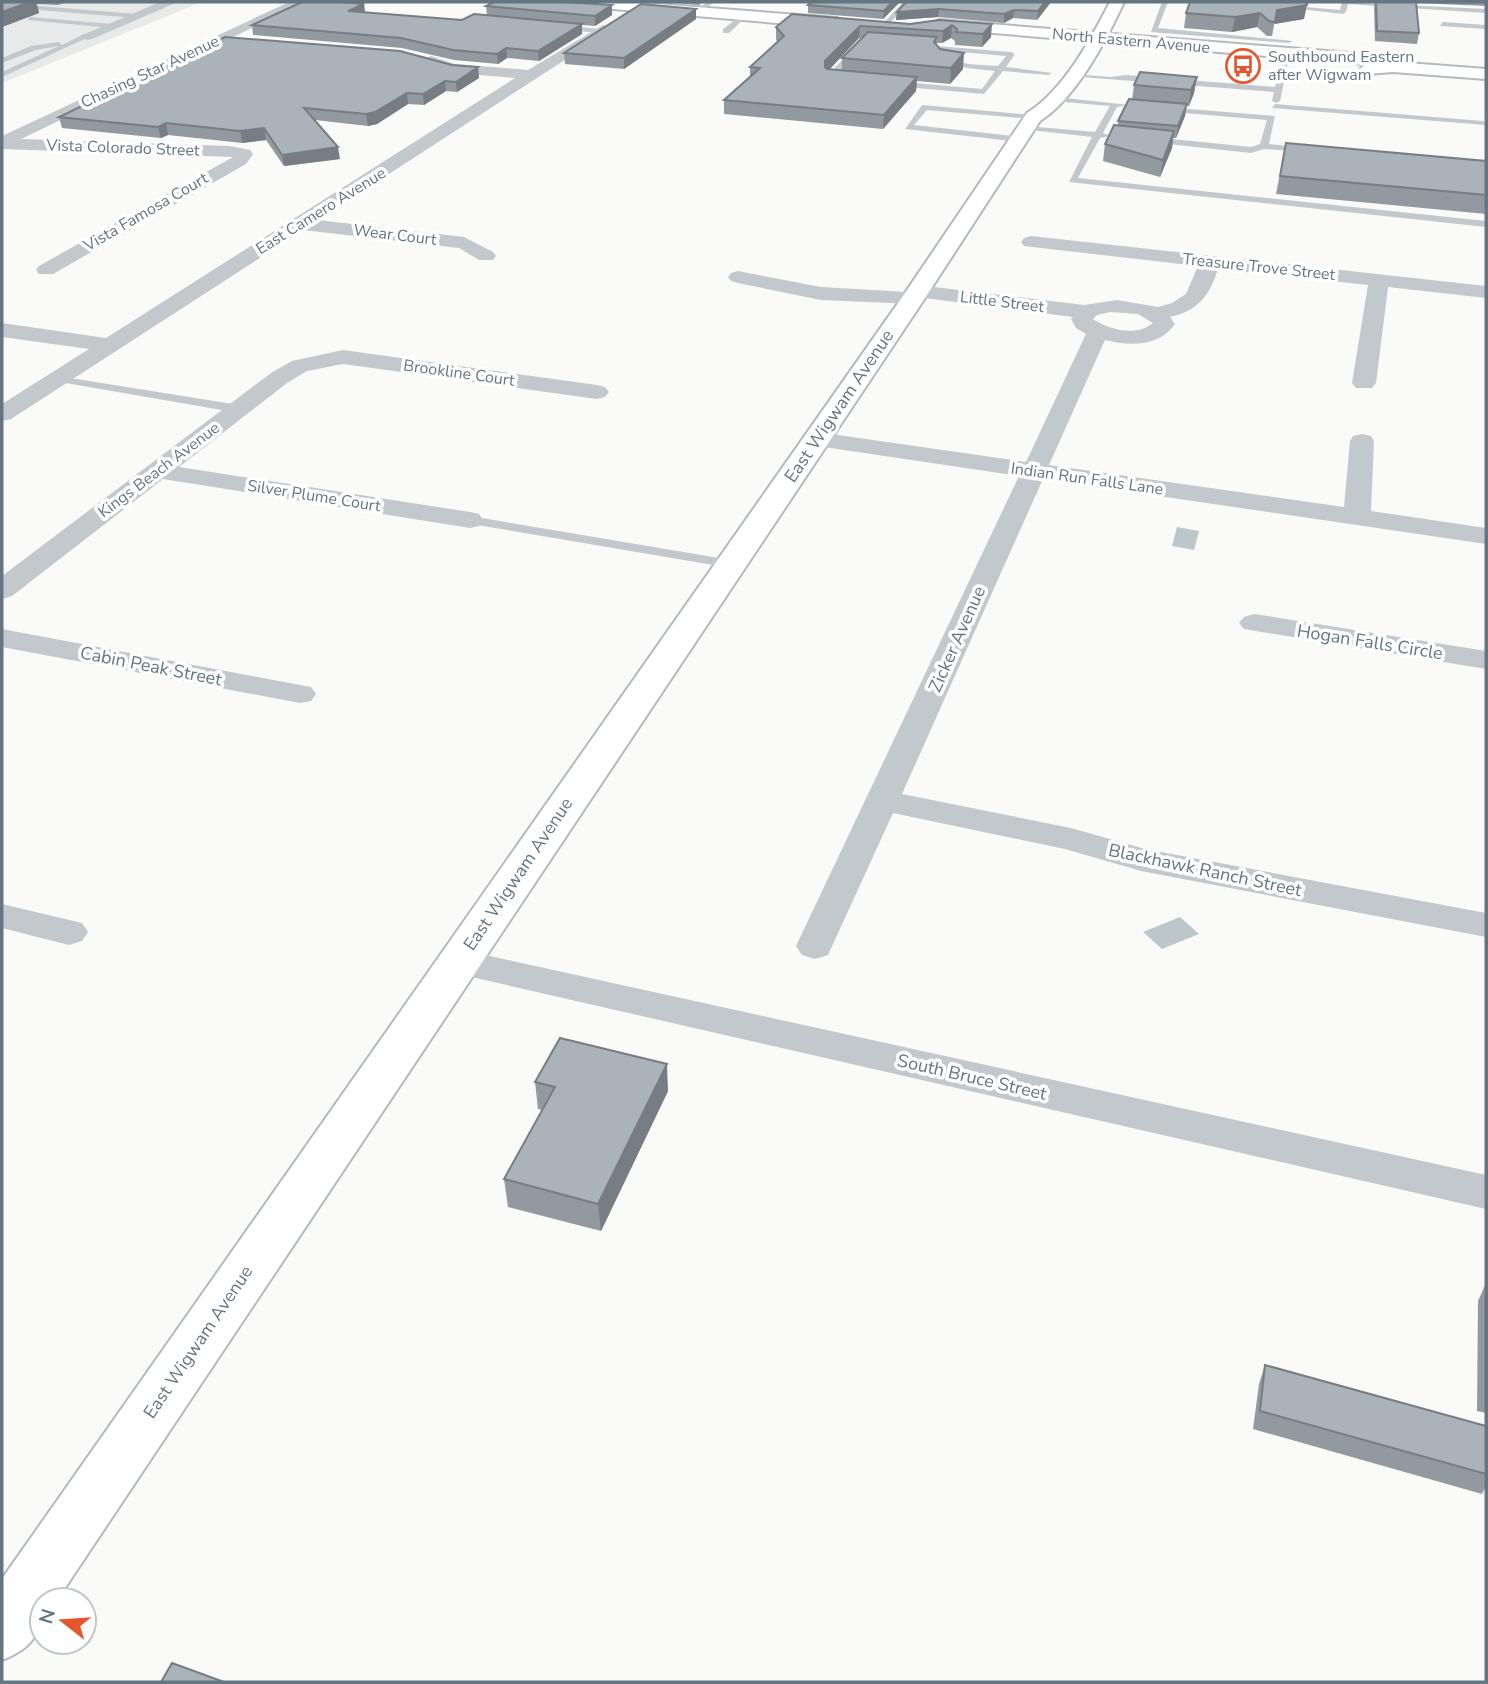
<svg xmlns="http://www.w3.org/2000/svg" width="1488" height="1684" viewBox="0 0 1488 1684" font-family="'Nunito Sans',sans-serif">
<rect width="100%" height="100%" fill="#fafaf8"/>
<path fill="#e8e9e9" d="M2,2H202L2,83Z"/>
<g fill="#bbc7cb">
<path d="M1177,527L1199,531L1194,550L1172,546Z"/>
<path d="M1180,917L1199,934L1162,949L1143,932Z"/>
</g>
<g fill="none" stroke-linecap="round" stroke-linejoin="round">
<g stroke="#b3babf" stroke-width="4">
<path id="secondary" d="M1110,2H1124C1106,41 1076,98 1040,121L925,298L57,1600H42C42,1633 33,1648 2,1660V1579L903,296L1027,113C1063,91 1091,39 1110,2Z"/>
</g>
<g stroke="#b5babe" stroke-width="4">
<g id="primary">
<path d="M571,2H631L837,18L845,23L837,28L578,6Z"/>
<path d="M939,20L1364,54L1394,62L1486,69V79L1393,72L1368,74L1360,69L1365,65L1363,64L933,28L931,25Z"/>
</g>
</g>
<g fill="#c3c8cc" fill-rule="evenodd">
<path d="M707,2H714L699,13H695V11Z"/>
<path d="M903,2H910L885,28H879Z"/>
<path d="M1162,2H1168L1158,28L1293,41L1289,43L1151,32Z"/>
<path d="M1342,2L1486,9V13L1348,4L1346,12L1343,14L1291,8L1294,6L1340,10Z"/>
<path d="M2,3L136,14L139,16L136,18L2,7Z"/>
<path d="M743,14L748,15L729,33H723V29Z"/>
<path d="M30,17L111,24L115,26L111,28L28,20Z"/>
<path d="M1443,22L1486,25V29L1440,26Z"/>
<path d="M558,25L600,29L604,31L600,33L555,29Z"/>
<path d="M84,34L91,36L2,77V72L59,46L36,50L2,63V58L31,46L59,42L62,45Z"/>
<path d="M861,40L1011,52L1015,54L1006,67L1052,73L1048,75L1003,71L984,94L827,80V76ZM866,44L1006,56L998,66L968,64L938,56V60L967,68L995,71L982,89L836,76Z"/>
<path d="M1284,61L1288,63L1280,101L1276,103L1272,101L1274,92L1068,76L1072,74L1111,77L1126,75L1275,87L1280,63Z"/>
<path d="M1056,97L1129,105L1117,107L1103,133L1110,136L1100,138L1078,178L1486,221V227L1069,182L1092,137L1022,129L1026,126L1095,132L1110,106L1053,101Z"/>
<path d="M1275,104L1483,121L1486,125L1272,108Z"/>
<path d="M922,105L1033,115L1037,117L1033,119L927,110L914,125L1023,137L1020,142L905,129Z"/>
<path d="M1164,107L1275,116L1269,144L1312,149L1308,152L1264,149L1251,153L1149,142L1152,137L1251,147L1260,144L1267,120L1161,111Z"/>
<path d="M58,376L239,405L245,409L239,413L54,381L52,379Z"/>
<path d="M470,516L731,560L738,564L731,568L465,523L463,520Z"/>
</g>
<g fill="#c3c8cc" fill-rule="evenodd">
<path d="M160,2H178L92,39L87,40L80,36Z"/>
<path d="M289,2H306L21,139L230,146L250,150L253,154L246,164L53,274H39L36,270L39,266L233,157L2,149V136Z"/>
<path d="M603,25L608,26V32L318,220L464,237L493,252L496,256L493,260H479L459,248L303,230L11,419L2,421V404L89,349L2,337V323L106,338L515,78L454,73L426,64L423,61L426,58L431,56L455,64L528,70Z"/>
<path d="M1031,236L1486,286V298L1388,287L1376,383L1372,388H1356L1352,383L1368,285L1218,269C1210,295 1198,311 1170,317L1175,324C1159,347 1130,346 1105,340L1049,465L1344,507L1350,441L1353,436L1362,434L1371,436L1374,441L1371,511L1486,528V544L1043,479L902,794L1071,828L1145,849L1486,913V937L1141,871L1065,849L893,813L828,955L815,959L802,955L796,946L1019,476L817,446L808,444L805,439L808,434L817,432L1026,462L1086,334L1076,328L1071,319L1073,317L924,298L920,302L913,304L821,300L738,283L731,281L728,277L731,273L738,271L821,287L907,292L910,287L917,285L1084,305L1117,300L1158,307L1172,303L1186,294L1198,266L1024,246L1021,242L1024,238ZM1110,312L1138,314L1153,323C1136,337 1110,330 1093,319L1097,315Z"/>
<path d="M343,350L597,385L605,387L609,392L605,397L597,399L343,364L307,371L287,383L179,467L470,512L479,514L483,520L479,526L470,528L163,479L12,596L2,599V576L271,373L292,361Z"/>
<path d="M1254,614L1486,651V669L1244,629L1239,623L1244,617Z"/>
<path d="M2,629L300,685L311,687L316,694L311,701L300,703L2,647Z"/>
<path d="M2,904L82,923L88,932L82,941L69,945L2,928Z"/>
<path d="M458,949L1486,1175V1209L445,971L439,962L445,953Z"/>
</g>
<use href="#secondary" fill="#fff" fill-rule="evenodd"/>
<use href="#primary" fill="#fff" fill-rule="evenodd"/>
</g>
<g fill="#929a9f" fill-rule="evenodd">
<path d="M2,2H67L58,5L37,4L39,13L2,27Z"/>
<path d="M661,2H703L699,5Z"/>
<path d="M812,2H900L883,19L808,13V5Z"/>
<path d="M906,2H1051L1037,20L1013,18L1004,23L938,17L896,20L897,12Z"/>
<path d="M1190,2L1304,19L1274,24L1272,36H1267L1257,27L1232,32L1184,28L1186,13Z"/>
<path d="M1375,2H1486V6L1416,3L1419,33L1417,44L1375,41L1374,8Z"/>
<path d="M364,4L365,13L462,20L487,15L486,6L612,5V15L595,26L582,25V34L539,61L507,58L498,64L454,60L402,48L253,35L252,25Z"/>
<path d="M696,9V19L624,69L565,64L564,53Z"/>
<path d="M939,20L991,37L982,47L955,45V41L951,38L942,43H937V45L940,49L963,69L950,84L917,81L916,91L883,129L724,114V100L750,76V67L778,42L776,40V27L910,24ZM859,38H861L842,58V71L829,70Z"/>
<path d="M452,65L478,67L479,78L457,92L446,91L424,105L408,104L377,124L368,126L315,120L340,159L284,166L266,140L242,143L168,135L161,138L62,128L59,117Z"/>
<path d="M1197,77L1194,93L1189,106H1186L1185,116L1176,138H1173L1172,148L1160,177L1103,161L1105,144L1118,125V121L1132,100L1134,85Z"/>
<path d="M1286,143L1486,161V214L1276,194Z"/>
<path d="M535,1082L668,1091L601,1231L508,1207L504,1179L542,1110L538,1109Z"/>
<path d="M1486,1283V1413L1477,1411L1478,1301Z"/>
<path d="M1265,1365L1486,1426V1486L1482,1494L1253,1429L1259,1384Z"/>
</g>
<g fill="#777d82">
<path d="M30,2H36L39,13L2,27V12Z"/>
<path d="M892,2H900L883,19L884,11Z"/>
<path d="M1045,2H1051L1037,20L1038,11Z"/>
<path d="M364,4L365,13L348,11Z"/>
<path d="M612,5V15L595,26V16Z"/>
<path d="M1307,5L1304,19L1274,24L1272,36L1277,10Z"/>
<path d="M696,9V19L624,69V58Z"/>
<path d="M939,9L938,17L896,20L897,12Z"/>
<path d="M1014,10L1013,18L1004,23V14Z"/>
<path d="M1260,13L1257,27L1232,32L1235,17Z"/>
<path d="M582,24V34L539,61L538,51Z"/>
<path d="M992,24L991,37L982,47L983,34Z"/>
<path d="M952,25L951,38L942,43L943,31Z"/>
<path d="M860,26L859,38L825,74V61Z"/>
<path d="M506,48L507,58L498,64L497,54Z"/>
<path d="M964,53L963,69L950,84L951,68Z"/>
<path d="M478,67L479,78L457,92L456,82Z"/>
<path d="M917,77L916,91L883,129L884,115Z"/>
<path d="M1197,77L1194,93L1189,106L1191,90Z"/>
<path d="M445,81L446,91L424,105L423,94Z"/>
<path d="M407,93L408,104L377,124L368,126L366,114Z"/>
<path d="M1187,104L1185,116L1176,138L1178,126Z"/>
<path d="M166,123L168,135L161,138L158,127Z"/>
<path d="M264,128L266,140L242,143L240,131Z"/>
<path d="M1174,131L1172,148L1160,177L1163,160Z"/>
<path d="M338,147L340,159L284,166L282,155Z"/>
<path d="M667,1064L668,1091L601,1231L598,1204Z"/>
</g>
<g fill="#aab3b9" stroke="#777d82" stroke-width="2">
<path d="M2,2H30L2,12Z"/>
<path d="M302,2H342L364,4L348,11L462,20L474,14L582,24L538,51L506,48L497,54L453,50L401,38L252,25Z"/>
<path d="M494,2H564L612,5L595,16L486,6Z"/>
<path d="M812,2H892L884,11L808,5Z"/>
<path d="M906,2H1045L1038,11L1014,10L1004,14L939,9L897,12Z"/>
<path d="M1190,2H1307V5L1277,10L1275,22L1269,21L1260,13L1235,17L1186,13Z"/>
<path d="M1376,2H1416L1419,33L1377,31Z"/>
<path d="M641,4L696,9L624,58L564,53Z"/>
<path d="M792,14L910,24L939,20L992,24L983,34L956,32L957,29L952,25L943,31L860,26L825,61V67L827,69L917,77L884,115L724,100L760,68L750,67L784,36L776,27Z"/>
<path d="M868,32L937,37L934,42L940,49L964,53L951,68L842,58Z"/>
<path d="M225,37L400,51L452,65L478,67L456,82L445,81L423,94L407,93L375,112L366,114L304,108L338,147L282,155L264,128L240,131L166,123L158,127L59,117Z"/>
<path d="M1140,72L1197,77L1191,90L1134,85Z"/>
<path d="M1129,99L1187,104L1178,126L1118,121Z"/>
<path d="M1114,125L1174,131L1163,160L1105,144Z"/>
<path d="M1286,143L1486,161V195L1280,176Z"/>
<path d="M560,1038L667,1064L598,1204L504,1179L555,1087L535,1082Z"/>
<path d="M1265,1365L1486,1426V1474L1260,1411Z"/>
<path d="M172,1663L224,1682H161Z"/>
</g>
<defs>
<g id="bus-ring" transform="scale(1.75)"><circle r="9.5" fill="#fff" stroke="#e4572e" stroke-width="1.5"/><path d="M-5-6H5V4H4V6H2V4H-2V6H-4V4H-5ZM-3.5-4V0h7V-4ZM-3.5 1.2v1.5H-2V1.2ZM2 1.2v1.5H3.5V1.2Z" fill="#e4572e"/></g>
</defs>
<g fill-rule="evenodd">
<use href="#bus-ring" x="1243" y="66"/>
</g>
<g text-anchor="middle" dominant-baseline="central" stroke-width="7" stroke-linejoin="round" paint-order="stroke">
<g font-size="16" fill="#657683" stroke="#fff">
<text transform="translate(1131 41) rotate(5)">North Eastern Avenue</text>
<text transform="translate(150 72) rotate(-25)">Chasing Star Avenue</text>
<text transform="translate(123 148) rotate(2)">Vista Colorado Street</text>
<text transform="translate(321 211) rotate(-32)">East Camero Avenue</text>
<text transform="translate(146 212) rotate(-30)">Vista Famosa Court</text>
<text transform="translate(395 235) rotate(7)">Wear Court</text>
<text transform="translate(1259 267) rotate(6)">Treasure Trove Street</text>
<text transform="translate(1002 302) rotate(7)">Little Street</text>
<text transform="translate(459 373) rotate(8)">Brookline Court</text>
<text transform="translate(159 470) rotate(-37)">Kings Beach Avenue</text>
<text transform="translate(1087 479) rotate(8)">Indian Run Falls Lane</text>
<text transform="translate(314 496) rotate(9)">Silver Plume Court</text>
</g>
<g font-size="16" fill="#657683" stroke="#fff" text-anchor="start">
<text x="1268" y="57">Southbound Eastern<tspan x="1268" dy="18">after Wigwam</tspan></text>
</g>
<g font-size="18" fill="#657683" stroke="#fff">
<text transform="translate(839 406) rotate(-56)">East Wigwam Avenue</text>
<text transform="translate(957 639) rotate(-66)">Zicker Avenue</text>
<text transform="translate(1370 642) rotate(9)">Hogan Falls Circle</text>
<text transform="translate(151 666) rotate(11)">Cabin Peak Street</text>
<text transform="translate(1205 870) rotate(12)">Blackhawk Ranch Street</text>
<text transform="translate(518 874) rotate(-56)">East Wigwam Avenue</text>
<text transform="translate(972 1077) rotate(13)">South Bruce Street</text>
<text transform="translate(198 1342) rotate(-56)">East Wigwam Avenue</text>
</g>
</g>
<rect width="1488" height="1684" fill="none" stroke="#657683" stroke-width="7"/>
<g transform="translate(63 1621) rotate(287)"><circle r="33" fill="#ffffff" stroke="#c1c8cd" stroke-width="2"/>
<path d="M0-5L12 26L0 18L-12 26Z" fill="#e4572e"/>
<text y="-10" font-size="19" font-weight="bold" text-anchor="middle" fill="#657683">N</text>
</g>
</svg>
